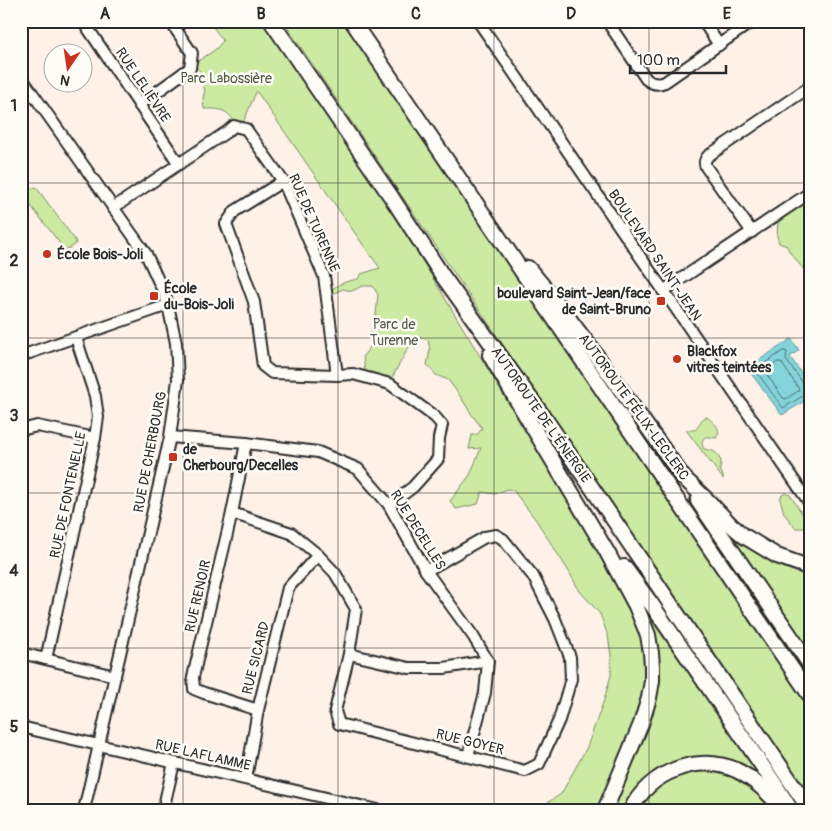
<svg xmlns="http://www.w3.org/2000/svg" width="832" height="831" viewBox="0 0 832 831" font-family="Pangolin,sans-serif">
<rect width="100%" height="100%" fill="#fdf1e8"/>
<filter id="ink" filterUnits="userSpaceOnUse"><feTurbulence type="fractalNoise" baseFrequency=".02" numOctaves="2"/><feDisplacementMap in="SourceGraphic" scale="10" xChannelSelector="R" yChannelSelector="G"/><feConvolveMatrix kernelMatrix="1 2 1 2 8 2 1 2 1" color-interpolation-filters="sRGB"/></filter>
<g filter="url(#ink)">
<g fill="#cceaa1" stroke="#7c8a66">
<path d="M209,21H262L402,227L617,583L633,615L643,645L645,676L639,710L599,810H543L547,803L561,794L587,747L604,700L611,675V655L608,636L600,614L579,590L568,570L536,520L513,490L507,489L495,494L482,492L478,504L456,509L450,501L470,475L481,448L469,449L472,435L478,434L482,428L472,415L458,393L448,380L436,375L427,365L430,350L428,340L415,336L389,383L365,372L363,356L370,347L372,330L376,314L378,295L373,286H362L352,291L343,289L332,294L329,293C335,284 348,281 358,279L361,274L380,268L366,249L257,92H256L241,128C235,124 234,119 229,115C223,108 213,109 204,109L203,98L205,90L203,86C208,77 197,68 191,62V57L197,62L216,49L223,41Z"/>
<path d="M283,21H343L811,708V798Z"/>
<path d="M21,184L28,189L36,187L75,240L76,244L70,248L65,250L21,193Z"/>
<path d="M811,199V274L808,276C805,272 803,268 800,265C795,257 791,257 787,246L779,243L777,236L778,221Z"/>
<path d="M707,417C714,423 723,429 716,438C714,438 712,437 710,437C701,435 701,444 704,449L713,451L717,454L721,461L720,470L723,476V479L686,430H695C700,426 700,418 707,417Z"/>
<path d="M785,493L790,495L811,527L810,529L804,528H795L784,513L780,499L782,495Z"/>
<path d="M726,529C750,550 779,570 811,576V658Z"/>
<path d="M647,614L765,782L755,777L675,765L627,810H611L648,720L645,615Z"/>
<path d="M708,770L737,779L754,791L772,810H639L651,789L685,771Z"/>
</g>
<path fill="#82d4da" stroke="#5f9094" d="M791,339L799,350L790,357L807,381L811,379V397L782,415L747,368Z"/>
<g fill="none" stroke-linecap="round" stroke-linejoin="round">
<g stroke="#4e6f71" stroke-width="1">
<path d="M778,362H781L799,389L798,391L786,399L783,398L765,372L766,370Z"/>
<path d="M811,385H806L803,383L786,360L787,352L785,351H783L756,369V371L783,408L785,407L806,394L811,393"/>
</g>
<g stroke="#2b2b2b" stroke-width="14">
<g id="minor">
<path d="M83,21L179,164"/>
<path d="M478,21L811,505"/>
<path d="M607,21L646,79C652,84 658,85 665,82L753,21"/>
<path d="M703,21L719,45"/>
<path d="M21,77L146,254L164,293L168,305L176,343L178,380L170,437L84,810"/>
<path d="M139,105L190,68L192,53L170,21"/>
<path d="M283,181L235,211L226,224L254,302L263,366L272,373L337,375L353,374L390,384L435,417L442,425L439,438L438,459L413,487L389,505"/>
<path d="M113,208L228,131L234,126L246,129L283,181L324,276L337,375"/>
<path d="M752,232L706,167C704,163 705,159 708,156L811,86"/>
<path d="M663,291L811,192"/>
<path d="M21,356L168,305"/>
<path d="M21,430L37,426L95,438"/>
<path d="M170,437L246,443L318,452L358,469L389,505L426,571L473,636L488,661L485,693L468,756"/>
<path d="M246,443L232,513L193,677L194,689L204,693L258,710"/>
<path d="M232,513L291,533L318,555L335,573L356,609L349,654L335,711L339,724L525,771L539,764L559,720L571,679L570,657L555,619L533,576L503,539L496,535L485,537L426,571"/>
<path d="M21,653L115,676"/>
<path d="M349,654L409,668H444L488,661"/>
<path d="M46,659L95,438L98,417L95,396L76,338"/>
<path d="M21,727L378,810"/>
<path d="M246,779L258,710L288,588L318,555"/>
<path d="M163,810L174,763"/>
</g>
</g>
<g stroke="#2b2b2b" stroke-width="18">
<g id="highway">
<path d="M271,21L392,198L442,275L548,423L810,810"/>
<path d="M352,21L811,697"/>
<path d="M528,268L554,299L596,355L683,477L708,501L731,525L744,536L777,556L811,568"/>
<path d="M490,355L607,552L636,606L648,635L651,653L652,666V681L649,698L641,724L605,810"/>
<path d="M698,501L811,666"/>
<path d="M624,567L652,605L774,783L791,810"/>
<path d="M631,810C649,772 697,753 736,770C755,779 769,794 783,809"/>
</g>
</g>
<use href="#minor" stroke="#fdfcf7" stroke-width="10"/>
<use href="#highway" stroke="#fdfcf7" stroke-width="14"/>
</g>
</g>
<path fill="none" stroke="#2b2b2b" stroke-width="1" stroke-opacity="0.55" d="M183,21V810M338,21V810M494,21V810M649,21V810M21,183H811M21,338H811M21,493H811M21,648H811"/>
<g fill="#c8321e" stroke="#fdfcf7" stroke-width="2">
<circle cx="47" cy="254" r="5"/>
<rect x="149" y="291" width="10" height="10" rx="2.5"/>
<rect x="656" y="296" width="10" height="10" rx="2.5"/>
<circle cx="677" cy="359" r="5"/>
<rect x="168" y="452" width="10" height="10" rx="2.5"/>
</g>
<g text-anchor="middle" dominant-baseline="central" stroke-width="5" stroke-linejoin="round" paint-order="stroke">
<g font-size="14" fill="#535b48" stroke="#fdfcf7">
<text x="226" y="78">Parc Labossière</text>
<text x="394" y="324">Parc de<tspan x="394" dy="16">Turenne</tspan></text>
</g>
<g font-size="14" fill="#2b2b2b" stroke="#fdfcf7">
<text transform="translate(143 85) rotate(56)">RUE LELIÈVRE</text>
<text transform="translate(314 223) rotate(66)">RUE DE TURENNE</text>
<text transform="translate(655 255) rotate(56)">BOULEVARD SAINT-JEAN</text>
<text transform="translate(634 407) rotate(54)">AUTOROUTE FÉLIX-LECLERC</text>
<text transform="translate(541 415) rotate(55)">AUTOROUTE DE L'ÉNERGIE</text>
<text transform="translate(150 452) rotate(-79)">RUE DE CHERBOURG</text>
<text transform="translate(68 495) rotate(-78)">RUE DE FONTENELLE</text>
<text transform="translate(418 530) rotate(58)">RUE DECELLES</text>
<text transform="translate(198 596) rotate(-77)">RUE RENOIR</text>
<text transform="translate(256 658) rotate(-76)">RUE SICARD</text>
<text transform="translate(470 742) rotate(14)">RUE GOYER</text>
<text transform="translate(203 755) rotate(13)">RUE LAFLAMME</text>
</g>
<g font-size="14" font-weight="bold" fill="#2b2b2b" stroke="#fdfcf7" text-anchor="start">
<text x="57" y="254">École Bois-Joli</text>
<text x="164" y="288">École<tspan x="164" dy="16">du-Bois-Joli</tspan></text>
<text x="651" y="293" text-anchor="end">boulevard Saint-Jean/face<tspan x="651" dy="16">de Saint-Bruno</tspan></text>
<text x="687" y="351">Blackfox<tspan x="687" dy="16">vitres teintées</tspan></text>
<text x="183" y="449">de<tspan x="183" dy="16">Cherbourg/Decelles</tspan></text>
</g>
</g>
<rect width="832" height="831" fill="none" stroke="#fdfcf7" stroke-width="55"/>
<g transform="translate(68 68) rotate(193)"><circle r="24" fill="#fdfcf7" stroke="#a9a8a5"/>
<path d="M0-4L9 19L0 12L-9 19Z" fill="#c8321e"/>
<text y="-8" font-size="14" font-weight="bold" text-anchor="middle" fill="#2b2b2b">N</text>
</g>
<path d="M630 65v8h96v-8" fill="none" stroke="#2b2b2b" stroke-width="2.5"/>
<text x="637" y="65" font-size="15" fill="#2b2b2b" stroke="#fdfcf7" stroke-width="4" paint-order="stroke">100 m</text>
<rect x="28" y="28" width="776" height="776" fill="none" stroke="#2b2b2b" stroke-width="2"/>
<g font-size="16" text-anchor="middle" font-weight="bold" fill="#2b2b2b">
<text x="105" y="19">A</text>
<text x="261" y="19">B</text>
<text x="416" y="19">C</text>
<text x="571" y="19">D</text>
<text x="727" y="19">E</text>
<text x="14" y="111">1</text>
<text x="14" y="266">2</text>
<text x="14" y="421">3</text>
<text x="14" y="576">4</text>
<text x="14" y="732">5</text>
</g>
</svg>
